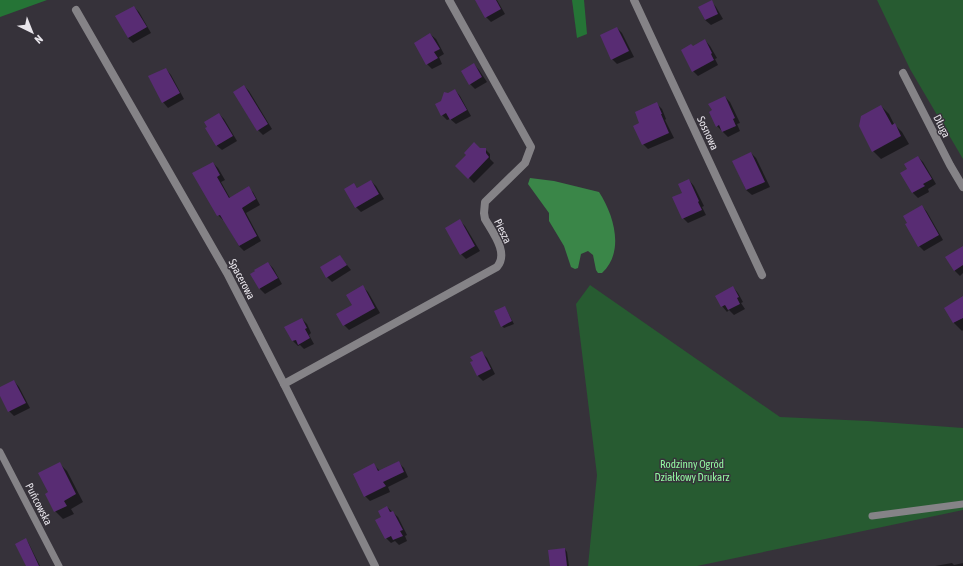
<svg xmlns="http://www.w3.org/2000/svg" width="963" height="566" viewBox="0 0 963 566" font-family="'Asap Condensed',sans-serif">
<rect width="100%" height="100%" fill="#36323a"/>
<g fill="#275b31">
<path d="M877,0H963V159L910,69Z"/>
<path d="M590,285L780,417L868,421L963,428V510L697,566H588L597,475L576,304Z"/>
</g>
<g fill="#257436">
<path d="M0,0H47L0,17Z"/>
<path d="M572,0H584L587,34L577,38Z"/>
</g>
<path fill="#3a8648" d="M530,178L554,181L599,192C614,215 625,252 602,273H598L596,270L593,255L588,251L581,254L578,268L575,269L571,267L564,246L549,221V213L528,184Z"/>
<g fill="#0007">
<path d="M476,0H497L505,14L491,22L486,17Z"/>
<path d="M711,1L716,7L723,19L711,25L705,20L699,8Z"/>
<path d="M134,7L139,12L151,33L133,43L128,38Z"/>
<path d="M617,28L622,33L634,57L617,64L612,59Z"/>
<path d="M430,34L436,39L444,54L439,57L442,64L432,69L427,64Z"/>
<path d="M705,40L710,46L717,58L715,59L718,65L698,76L693,71V47Z"/>
<path d="M474,64L479,70L487,82L475,89L470,84Z"/>
<path d="M166,69L171,75L184,99L168,108L163,102L149,77Z"/>
<path d="M244,86L249,91L272,129L263,135L258,130Z"/>
<path d="M455,90L460,96L471,116L456,124L450,119L447,120L442,115L436,105L442,101L449,94Z"/>
<path d="M725,97L730,102L740,123L737,124L740,131L728,137L717,126Z"/>
<path d="M656,103L662,109L666,119L665,120L674,138L648,149L643,144L641,123Z"/>
<path d="M881,106L889,114L894,124L902,132L909,144L881,159L873,151Z"/>
<path d="M219,114L224,119L237,141L222,150L216,145Z"/>
<path d="M480,149H485L490,154V159L494,163L474,183L457,166Z"/>
<path d="M751,153L756,158L770,187L752,195L746,190L733,161Z"/>
<path d="M918,157L923,162L936,184L928,189L929,192L918,198L913,193L902,173L909,170Z"/>
<path d="M213,163L218,168L225,180L221,182L230,198L248,188L253,192L260,205L246,213L261,241L244,251L239,246L224,220H223L218,215Z"/>
<path d="M689,180L694,186L704,206L702,207L706,215L688,223L683,218L684,193Z"/>
<path d="M371,181L376,186L384,199L361,212L356,207L354,184L358,189Z"/>
<path d="M922,206L927,212L943,240L924,251L919,246Z"/>
<path d="M460,221L465,226L480,251L466,259L461,254Z"/>
<path d="M963,247V273L960,276L954,270Z"/>
<path d="M340,256L351,270L332,282L327,277Z"/>
<path d="M268,263L273,268L282,284L265,294L260,289L251,274Z"/>
<path d="M363,287L368,292L380,313L349,330L344,325Z"/>
<path d="M733,287L738,293L743,302L741,303L745,309L734,315L729,310L727,312L722,306Z"/>
<path d="M963,298V330L962,331L954,323L945,308Z"/>
<path d="M505,307L514,324L504,328L502,326Z"/>
<path d="M302,319L307,324L311,333L309,335L314,344L304,349L300,345L298,346L293,341Z"/>
<path d="M482,353L487,358L495,374L483,381L478,376Z"/>
<path d="M14,381L19,387L30,408L14,416L9,411L0,394V389Z"/>
<path d="M398,462L404,468L408,477L388,487L390,492L370,501L365,496L374,465L380,471Z"/>
<path d="M59,463L67,471L83,502L71,509L74,514L63,519L55,511L49,493Z"/>
<path d="M387,507L398,517L407,535L405,536L407,541L399,545L395,541L391,543L386,538L383,517Z"/>
<path d="M26,540L28,542L40,566H27Z"/>
<path d="M565,549L567,552L569,566H551Z"/>
<path d="M952,563L954,565L963,563V566H935Z"/>
</g>
<g fill="#582c73">
<path d="M475,0H496L501,9L485,18Z"/>
<path d="M712,0L718,14L705,20L698,7Z"/>
<path d="M134,6L147,27L128,38L115,16Z"/>
<path d="M617,27L629,51L611,60L600,35Z"/>
<path d="M430,33L440,49L434,52L438,58L426,65L414,43Z"/>
<path d="M705,39L712,53L711,54L714,60L692,72L681,50L691,44L693,46Z"/>
<path d="M474,63L482,77L469,85L461,71Z"/>
<path d="M166,68L180,93L162,103L148,76Z"/>
<path d="M244,85L268,124L257,131L233,92Z"/>
<path d="M455,89L467,110L450,120L446,113L441,116L435,104L441,101L444,92L448,93Z"/>
<path d="M725,96L735,118L733,119L736,126L722,132L719,125L716,127L709,112L712,110L708,104Z"/>
<path d="M657,102L662,114H661L669,133L642,145L633,126L639,123L635,112Z"/>
<path d="M881,105L892,125L895,123L901,136L872,152L859,126L861,116Z"/>
<path d="M219,113L233,136L216,146L205,128L207,127L204,122Z"/>
<path d="M474,142L480,148H486V153L489,157L468,179L455,166L466,155L464,153Z"/>
<path d="M751,152L765,182L746,190L732,161Z"/>
<path d="M918,156L932,179L923,184L925,186L912,193L900,173L907,169L904,164Z"/>
<path d="M213,162L220,175L217,177L229,198L249,186L256,199L242,208L257,236L239,246L220,215L217,216L192,173Z"/>
<path d="M689,179L699,201L698,202L702,210L682,219L672,197L682,193L678,184Z"/>
<path d="M371,180L379,194L355,208L344,189L354,183L357,188Z"/>
<path d="M922,205L939,235L918,247L905,224L907,223L903,216Z"/>
<path d="M460,219L475,246L460,255L445,228Z"/>
<path d="M963,246V265L954,271L945,257Z"/>
<path d="M340,255L347,265L326,278L320,267Z"/>
<path d="M268,262L278,278L259,289L250,274L255,271L254,270Z"/>
<path d="M363,285L375,308L343,326L336,314L352,305L346,295Z"/>
<path d="M733,286L739,297L737,298L740,304L728,310L725,305L721,307L715,296Z"/>
<path d="M963,296V318L953,323L944,308Z"/>
<path d="M505,306L512,321L501,327L494,311Z"/>
<path d="M302,318L307,328L305,329L310,338L298,345L296,340L292,341L284,327Z"/>
<path d="M482,351L491,369L477,376L470,362L473,361L470,357Z"/>
<path d="M14,380L26,403L8,412L0,396V387Z"/>
<path d="M399,461L404,472L383,482L386,486L364,497L353,474L374,463L378,471Z"/>
<path d="M60,462L76,494L64,501L67,506L54,512L45,494L48,492L38,473Z"/>
<path d="M387,506L390,512L393,511L403,530L400,531L403,536L393,540L391,536L385,539L375,520L381,517L378,511Z"/>
<path d="M26,538L39,566H26L15,544Z"/>
<path d="M565,548L567,566H550L548,550Z"/>
</g>
<g fill="none" stroke-linecap="round" stroke-linejoin="round">
<g stroke="#858387" stroke-width="7">
<path d="M0,452L59,566"/>
<path d="M872,516L963,504"/>
</g>
<g stroke="#858387" stroke-width="8">
<path d="M634,0L762,275"/>
<path d="M76,10L227,273L284,384L375,566"/>
<path d="M903,73L950,165L963,187"/>
<path d="M284,384L497,267C509,253 493,233 485,219L484,213L485,202L525,163L531,147L449,0"/>
</g>
</g>
<g text-anchor="middle" dominant-baseline="central" stroke-width="3" stroke-linejoin="round" paint-order="stroke">
<g font-size="11" fill="#e9e6ec" stroke="#36323a">
<text transform="translate(942 126) rotate(63)">Długa</text>
<text transform="translate(708 133) rotate(65)">Sosnowa</text>
<text transform="translate(503 231) rotate(64)">Piesza</text>
<text transform="translate(242 279) rotate(62)">Spacerowa</text>
<text transform="translate(39 504) rotate(63)">Puńcowska</text>
</g>
<g font-size="11" fill="#92f7a1" stroke="#36323a">
<text x="692" y="464">Rodzinny Ogród<tspan x="692" dy="13">Działkowy Drukarz</tspan></text>
</g>
</g>
<g transform="translate(32 32) rotate(137)" stroke="#36323a" stroke-width="3" paint-order="stroke">
<path d="M0-3L7 15L0 10L-7 15Z" fill="#e9e6ec"/>
<text y="-6" font-size="11" font-weight="bold" text-anchor="middle" fill="#e9e6ec">N</text>
</g>
</svg>
